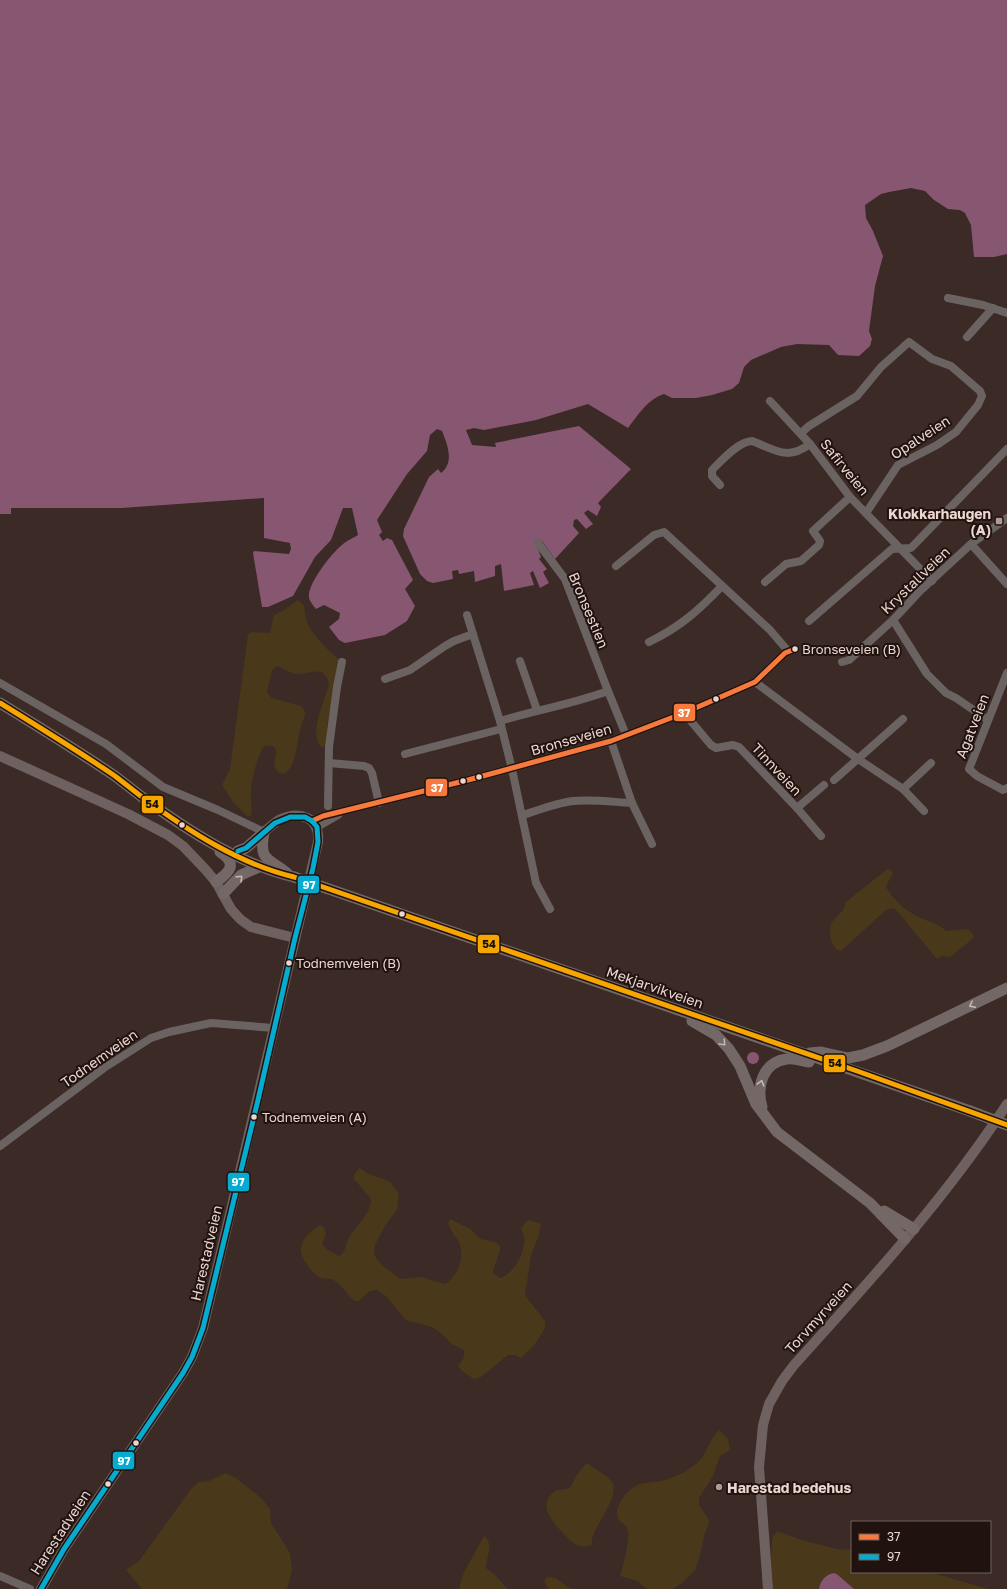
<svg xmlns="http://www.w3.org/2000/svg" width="1007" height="1589" viewBox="0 0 1007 1589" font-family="'Golos Text',sans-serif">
<rect width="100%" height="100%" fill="#3b2a25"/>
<g fill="#493819">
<path d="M298,600L304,605C305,611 305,618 308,624C313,635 330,653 340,660L327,728V746L321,747C308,733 325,700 329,684C324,664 311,674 298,674C291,674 284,669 278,666L272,670L267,693L272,698L301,706C304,709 305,710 305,714C305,718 302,722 301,726C297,740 297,764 285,774L278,772L274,766C275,757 281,743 265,746C258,752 252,779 251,789C250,797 253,807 251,815L248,817L233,802L222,785L230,769L248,634L252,632L270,633L274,615L284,610Z"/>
<path d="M889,869L892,871L893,874L887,884L886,887C894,901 907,912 921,918C930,922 939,924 946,931L968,929L973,934V938L970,941L950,957L942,956L937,959L897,911L894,908L886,910L842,950L839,951C830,946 829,932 831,923L844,909L846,902L886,870Z"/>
<path d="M358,1169H361L367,1173L391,1182L393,1187L399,1193L397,1210L386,1224L375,1245L374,1252L376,1258L383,1266L400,1279L422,1277L444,1284C457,1279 464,1259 460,1245C458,1238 451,1233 448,1223L450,1219L470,1229L481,1239L495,1242L500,1246V1250L493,1271L494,1274L500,1278C514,1274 526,1251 524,1237C523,1233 522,1231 521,1228L527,1221L530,1220L541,1224L539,1235L531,1256L525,1295L545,1321V1328C539,1339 531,1350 521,1358L515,1355H508L481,1377L474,1379L462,1371L458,1366C462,1362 465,1357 464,1350L452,1344L441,1333L432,1327L406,1320L387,1297L377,1290L370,1291L359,1301H355C347,1296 343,1286 335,1281C330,1277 322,1280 317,1276C314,1274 311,1270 309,1267C293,1249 303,1235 321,1225C328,1230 326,1237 322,1244L326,1249L339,1256C346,1252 345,1246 348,1240C355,1225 371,1215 371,1199L354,1179V1175Z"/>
<path d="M719,1430L728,1439L730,1450L720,1456L713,1476L699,1498V1505L709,1520V1524L705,1533L699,1559L695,1570L682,1583L673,1589H647L638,1581L620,1576C623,1568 630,1538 628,1531C626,1522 615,1522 617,1511C619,1501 630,1486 641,1484C651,1482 661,1482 671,1478C680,1475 690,1469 697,1463C708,1454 708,1440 719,1430Z"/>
<path d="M587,1463C594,1469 606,1474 612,1482C620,1494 599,1521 594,1533C592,1537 592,1541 592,1545C585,1547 577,1547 572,1542C561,1531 533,1507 554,1492C559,1488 564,1491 569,1488C573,1486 573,1481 575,1478C578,1472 583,1467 587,1463Z"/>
<path d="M225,1473L236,1478L261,1498L270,1509L271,1523L290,1553L292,1571L287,1589H142L126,1570L139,1561L191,1489L199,1482L209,1481Z"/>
<path d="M777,1531L805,1541L837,1549L852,1550V1572H930L988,1589H854L838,1575L819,1587V1589H769L772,1541L773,1537Z"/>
<path d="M484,1536C495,1545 486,1556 486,1568L494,1574L508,1589H459L464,1572Z"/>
<path d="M550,1577L557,1579L571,1589H549L544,1581L546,1578Z"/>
</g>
<g fill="#875771">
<path d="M0,0H1007V254L994,257H974L971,225L965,213L960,210L948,209L934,200L925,191L911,188L889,192L881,194L865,205L866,218L873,231L883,256L875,286L869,331L872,339L870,346L859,356L838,355L829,345L797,344L781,347L751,360L744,367L739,383L732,389L712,395L696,398H672L664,394C648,399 638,415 628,428L588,404L536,420L484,430L474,428L466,430L472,445L496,447L495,443L579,426L631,469L598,503L601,507L597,516L588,510L584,513L593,524L586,529L577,519L574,520L573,526L579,533L555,559L542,541L536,544L541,557L539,559L547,569L543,572L549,583L540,588L533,571L530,573L534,585L504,591L501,564L495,566V576L475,582L474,571L459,574L458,570L452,571L453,579L433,583L427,581L420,574L403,536L404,529L429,477L438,469L441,473C455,462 447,444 442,431L437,429L430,435L427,451L407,474L377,520L382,532L379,535L383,541L387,538L392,540L413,580L405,589L415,606L407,621L385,635L345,643L339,640L329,627L339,619L340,613L324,605L316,609C313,605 310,602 309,598C307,584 331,554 342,545C346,541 353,538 358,535L352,508H343L331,540L315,557L293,596L268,607H262L253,553L254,551L289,554L291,549L290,543L264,538V498L121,508H11V514H0Z"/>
<circle cx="753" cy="1058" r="6"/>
<path d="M834,1573L838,1575L854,1589H819C820,1581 826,1574 834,1573Z"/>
</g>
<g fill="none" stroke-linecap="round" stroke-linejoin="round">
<g stroke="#6a6362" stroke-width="8">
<path d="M948,298L983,305L1007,313"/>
<path d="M967,337L993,308"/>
<path d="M770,401L810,444L850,497L932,581"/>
<path d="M801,433L809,426L857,396L881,367L909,342L932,359L951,366L980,391L982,396L978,405L956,432L937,445L898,465L866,513"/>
<path d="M720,485L712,476V470C721,461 739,441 752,441C776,450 787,461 810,444"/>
<path d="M538,543L565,579L608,691L626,735"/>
<path d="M971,544L1007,584"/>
<path d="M616,566L654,535L664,532L770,630L788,651"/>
<path d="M765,582L786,564L801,561L819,545L820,541L813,531L850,497"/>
<path d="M467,615L500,721L512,769L536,883L550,909"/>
<path d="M893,620L927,674L946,693L956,698L988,720"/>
<path d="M809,621L892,549L911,548L1007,449"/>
<path d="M649,642C680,627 698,611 722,586"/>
<path d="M520,661L537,710"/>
<path d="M842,662L849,660L893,620L920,591L971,544L1007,518"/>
<path d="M1007,673L969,769L977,776L1003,790L1007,788"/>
<path d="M385,679L410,670L445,646L454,641L473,634"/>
<path d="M755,682L858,759L903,789L924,811"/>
<path d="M0,683L106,744L163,787L218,810L264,832"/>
<path d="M684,713L711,745L716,748L733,745L739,747L797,808L821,836"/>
<path d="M500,721C536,710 573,704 608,691"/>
<path d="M611,741L632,803L652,844"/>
<path d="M405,754L501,729"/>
<path d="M329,763L364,766L369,768L372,773L379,803"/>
<path d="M834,780L903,719"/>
<path d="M903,789L931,763"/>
<path d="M328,806L329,747L337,687L342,662"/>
<path d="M797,808L824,785"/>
<path d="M523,815C539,810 556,803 573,801C592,799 613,802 632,803"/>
<path d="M312,821L323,816L468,780L611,741L684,713L755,682L785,653L795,649"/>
<path d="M317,827L338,815"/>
<path d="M0,1146L104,1068L151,1038L169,1032L211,1023L274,1028"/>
<path d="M0,1576L30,1589"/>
</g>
<g stroke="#6e6160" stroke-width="10">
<path d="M0,756L128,814L168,835L183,846L205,869L216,882L231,909L240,919L251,927L295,938"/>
<path d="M41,1589L64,1549L183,1373L192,1357L203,1328L318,842C320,817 300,810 279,820C274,823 269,828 264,832"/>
<path d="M768,1589L759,1467L763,1425L769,1404L782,1381L794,1365C869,1282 946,1198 1007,1104"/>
</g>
<g stroke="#746866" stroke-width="11">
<path d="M0,703C39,727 78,751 115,776C124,783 133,790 142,797C187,830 239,864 294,877"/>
<path d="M264,832C259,860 266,857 287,873"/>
<path d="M238,851L246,848L264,832"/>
<path d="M216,882C230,872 238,864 220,852"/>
<path d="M326,888L970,1111"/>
<path d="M223,894L241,875L259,867"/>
<path d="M692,1021L716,1035L729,1049L740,1066L756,1104L777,1132L870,1203L905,1239"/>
<path d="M810,1053L821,1052L848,1058L863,1055L887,1046L1007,988"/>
<path d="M762,1107C756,1086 763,1062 787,1059C795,1058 802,1061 809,1062"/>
<path d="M884,1211L914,1229"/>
</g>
<g stroke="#746866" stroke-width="11">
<path d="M294,877L326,888"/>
<path d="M970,1111L1007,1125"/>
</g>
<g stroke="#20120e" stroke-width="8">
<path id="bus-1" d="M312,821L323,816L468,780L611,741L684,713L755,682L785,653L795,649"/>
</g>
<g stroke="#20120e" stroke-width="8">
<path id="bus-2" d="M41,1589L64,1549L183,1373L192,1357L203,1328L258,1100L295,938L313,868L318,842L317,827L312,821L305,817H290L275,823L246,848L238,851"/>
</g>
<g stroke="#20120e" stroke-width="8">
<path id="bus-3" d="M0,703C39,727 78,751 115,776C124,783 133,790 142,797C187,830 239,864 294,877L857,1071L1007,1125"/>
</g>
<use href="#bus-1" stroke="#f6793e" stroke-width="5"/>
<use href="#bus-2" stroke="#06acd0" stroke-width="5"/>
<use href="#bus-3" stroke="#f7a600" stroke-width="5"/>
</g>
<defs><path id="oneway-chevron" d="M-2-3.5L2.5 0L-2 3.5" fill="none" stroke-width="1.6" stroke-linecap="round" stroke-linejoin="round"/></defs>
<g stroke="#c7b5b1">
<use href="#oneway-chevron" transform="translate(240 878) rotate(-44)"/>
<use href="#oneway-chevron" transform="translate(972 1005) rotate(154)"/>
<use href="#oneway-chevron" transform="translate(723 1043) rotate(47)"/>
<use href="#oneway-chevron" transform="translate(761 1083) rotate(-75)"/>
</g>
<g fill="#ad9a95" stroke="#20120e" stroke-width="1.5">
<rect x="995" y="517" width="8" height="8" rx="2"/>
<circle cx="719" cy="1487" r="4"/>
</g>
<g fill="#ebd6d1" stroke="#20120e" stroke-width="1.5">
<circle cx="795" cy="649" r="3.5"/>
<circle cx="716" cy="699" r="3.5"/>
<circle cx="479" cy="777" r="3.5"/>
<circle cx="463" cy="781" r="3.5"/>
<circle cx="182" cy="825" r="3.5"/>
<circle cx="402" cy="914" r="3.5"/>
<circle cx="289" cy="963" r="3.5"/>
<circle cx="254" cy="1117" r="3.5"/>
<circle cx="136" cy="1443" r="3.5"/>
<circle cx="108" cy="1484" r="3.5"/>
</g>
<g text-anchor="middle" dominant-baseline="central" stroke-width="4" stroke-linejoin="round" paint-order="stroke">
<g font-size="13" fill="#ebd6d1" stroke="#20120e" text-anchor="start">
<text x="802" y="649">Bronseveien (B)</text>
<text x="296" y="963">Todnemveien (B)</text>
<text x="262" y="1117">Todnemveien (A)</text>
</g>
<g font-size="14" fill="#ebd6d1" stroke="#20120e">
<text transform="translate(920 437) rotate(-33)">Opalveien</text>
<text transform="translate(845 467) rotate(51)">Safirveien</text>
<text transform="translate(915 580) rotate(-44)">Krystallveien</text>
<text transform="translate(589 610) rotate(67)">Bronsestien</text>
<text transform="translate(972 726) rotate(-69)">Agatveien</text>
<text transform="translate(571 739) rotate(-16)">Bronseveien</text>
<text transform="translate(777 769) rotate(47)">Tinnveien</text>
<text transform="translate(655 987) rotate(19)">Mekjarvikveien</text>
<text transform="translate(99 1058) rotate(-35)">Todnemveien</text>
<text transform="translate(206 1253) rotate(-77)">Harestadveien</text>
<text transform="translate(818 1317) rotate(-48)">Torvmyrveien</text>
<text transform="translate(60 1532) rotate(-57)">Harestadveien</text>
</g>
<g font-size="14" font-weight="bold" fill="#ebd6d1" stroke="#20120e" text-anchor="end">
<text x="991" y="513">Klokkarhaugen<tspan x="991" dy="16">(A)</tspan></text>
<text x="727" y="1487" text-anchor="start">Harestad bedehus</text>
</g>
</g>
<g stroke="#20120e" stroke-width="1.5">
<rect x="673" y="703" width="23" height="19" rx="4" fill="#f6793e"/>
<rect x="425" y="778" width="23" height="19" rx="4" fill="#f6793e"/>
<rect x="141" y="795" width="23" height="19" rx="4" fill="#f7a600"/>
<rect x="297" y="875" width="23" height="19" rx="4" fill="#06acd0"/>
<rect x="477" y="934" width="23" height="20" rx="4" fill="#f7a600"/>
<rect x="823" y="1054" width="23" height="19" rx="4" fill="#f7a600"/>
<rect x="227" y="1172" width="23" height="20" rx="4" fill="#06acd0"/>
<rect x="112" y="1451" width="23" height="19" rx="4" fill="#06acd0"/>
</g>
<g font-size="11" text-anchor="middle" font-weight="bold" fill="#fff">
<text x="684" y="717">37</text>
<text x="437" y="792">37</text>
<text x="309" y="889">97</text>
<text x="238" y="1186">97</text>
<text x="124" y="1465">97</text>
</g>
<g font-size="11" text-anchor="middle" font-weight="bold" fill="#111">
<text x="152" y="808">54</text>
<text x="489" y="948">54</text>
<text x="835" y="1067">54</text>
</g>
<rect x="851" y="1521" width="140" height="52" fill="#20120e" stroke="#71605c"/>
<rect x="859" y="1534" width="20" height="6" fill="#f6793e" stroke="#71605c"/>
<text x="887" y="1541" font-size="12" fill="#ebd6d1">37</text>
<rect x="859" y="1554" width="20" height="6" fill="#06acd0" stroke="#71605c"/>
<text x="887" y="1561" font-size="12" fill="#ebd6d1">97</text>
</svg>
